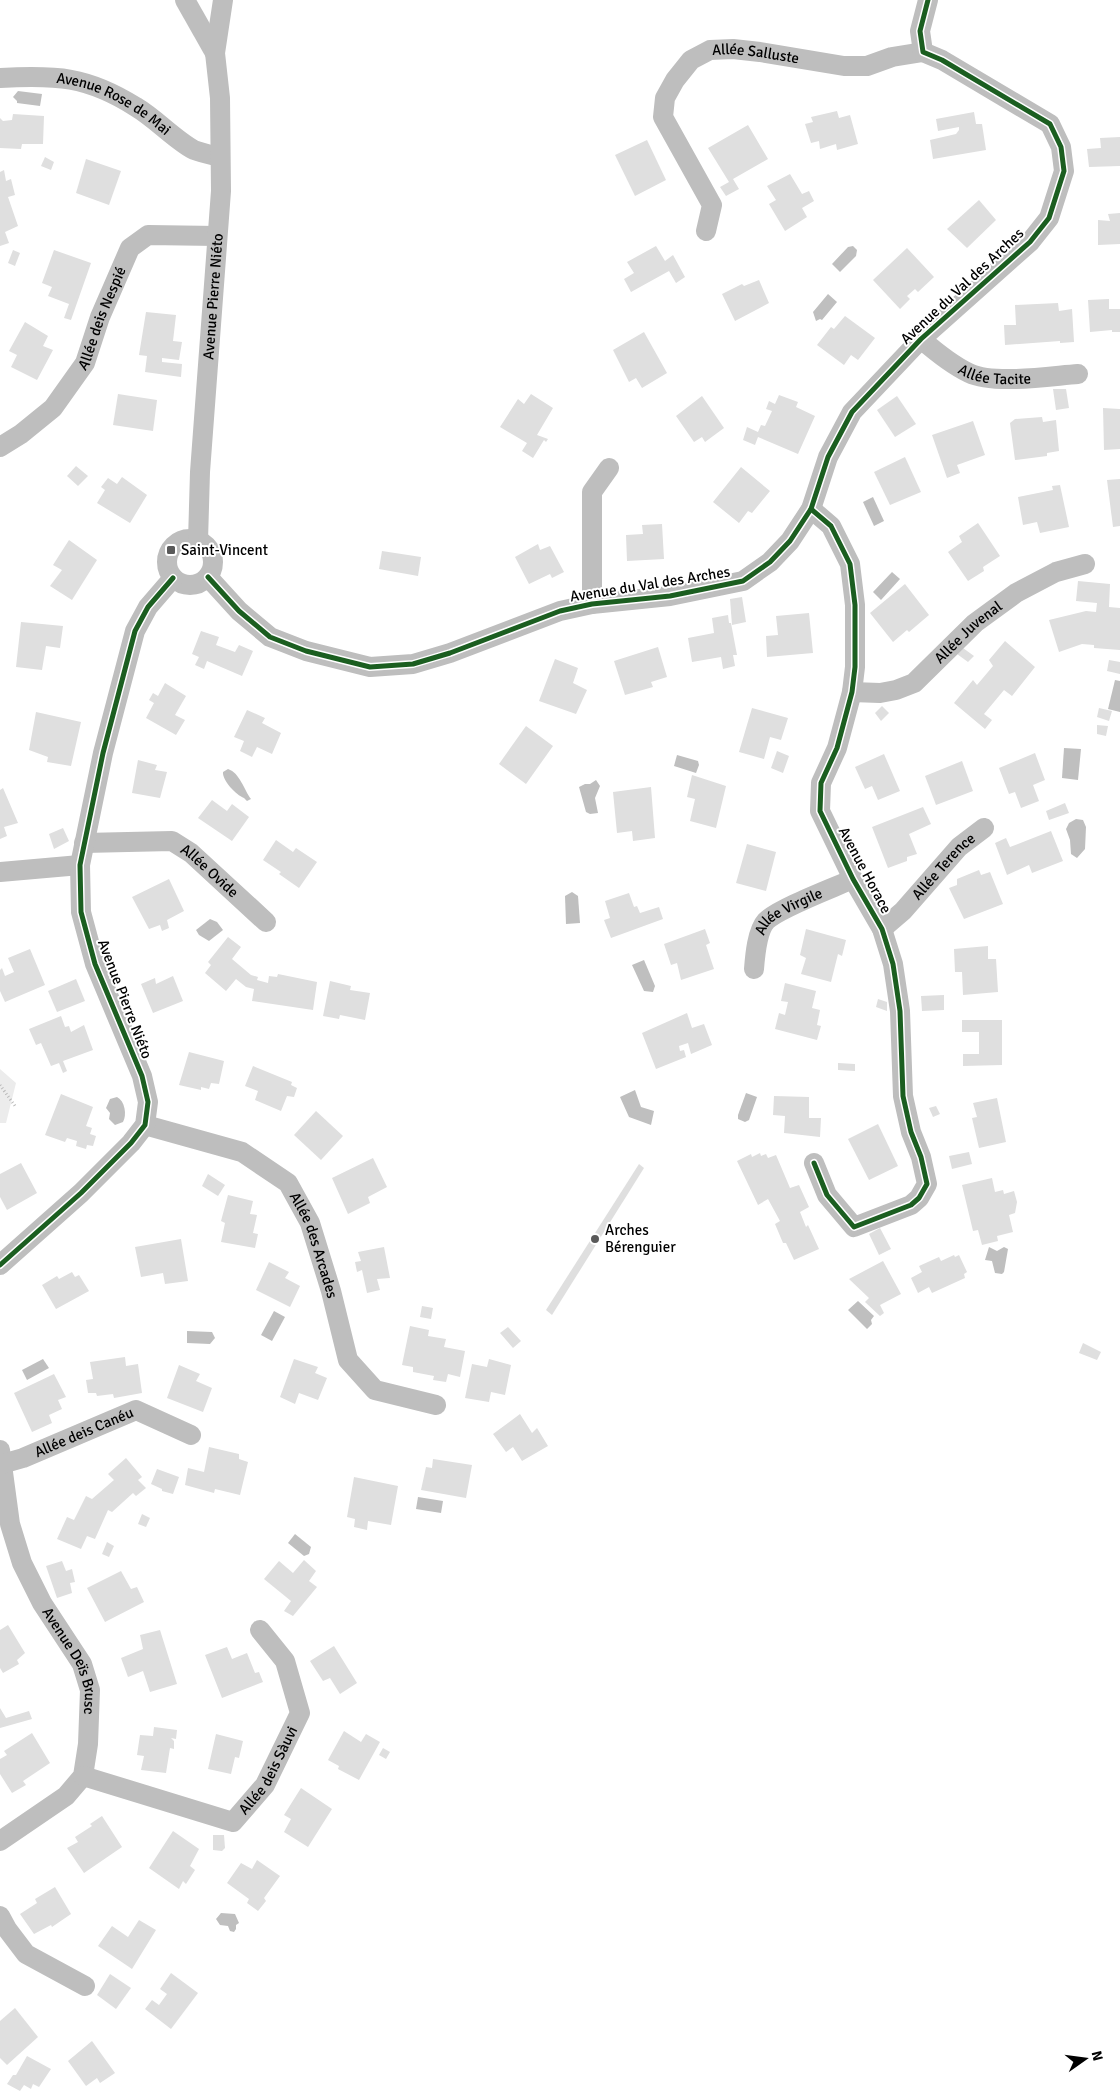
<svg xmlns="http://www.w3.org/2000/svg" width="1120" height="2094" viewBox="0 0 1120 2094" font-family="Signika,sans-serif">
<rect width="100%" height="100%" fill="#fff"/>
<path fill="#ececec" d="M0,1069L16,1083L6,1123H0Z"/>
<g fill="#bfbfbf">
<path d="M18,91L42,94L40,106L17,103V101L13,97Z"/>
<path d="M853,246L857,250L856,256L840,272L832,264L848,247Z"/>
<path d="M828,294L837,302L822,320L820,319L816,321L813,312Z"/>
<path d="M873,497L884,521L874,526L863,502Z"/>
<path d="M892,572L900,579L881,600L873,592Z"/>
<path d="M1115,680L1120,681V712L1108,709Z"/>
<path d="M1064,748L1081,749L1078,780L1062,778Z"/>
<path d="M677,755L698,761L699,765L696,773L674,766Z"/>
<path d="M228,769C240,773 244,790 251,799L247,801L244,798C236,795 222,780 223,772Z"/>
<path d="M596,780L600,786L595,798L598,813L590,814L586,812L579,787L585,784H590Z"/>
<path d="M1076,819L1083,820L1086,827L1085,849L1077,858L1071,854L1070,840L1066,829L1069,823Z"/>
<path d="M572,892L578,896L580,923L566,924L565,896Z"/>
<path d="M210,919L217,922L223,930L209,941L199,935L196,930Z"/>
<path d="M644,960L655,986L653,992L644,991L632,965Z"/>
<path d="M635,1090L641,1107L654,1111L651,1125L629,1117L620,1097Z"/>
<path d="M746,1093L757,1097L749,1120L745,1122L738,1119V1115Z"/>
<path d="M117,1097C125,1101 127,1115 123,1122L115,1125L109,1119L110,1113L106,1108L110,1099Z"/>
<path d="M989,1247L997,1251L1004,1247L1008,1249L1004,1272L1002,1274L995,1273L992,1261L985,1260Z"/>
<path d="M858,1301L874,1316L871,1320L872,1324L867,1329L848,1310Z"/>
<path d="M274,1311L285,1317L272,1341L261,1335Z"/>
<path d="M187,1331L212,1332L215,1338L210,1344L187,1343Z"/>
<path d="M43,1359L49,1368L27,1380L22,1370Z"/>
<path d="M418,1497L443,1501L441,1513L416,1509Z"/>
<path d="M295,1534L311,1547L309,1554L304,1556L288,1543Z"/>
<path d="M221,1913L235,1914L239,1923L236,1925V1929L234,1932L230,1931L228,1926L220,1925L216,1919Z"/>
</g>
<g fill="#dfdfdf">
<path d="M837,111L839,118L850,115L858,144L837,150L836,144L820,149L819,141L811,143L805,124L813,122L811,117Z"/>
<path d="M974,112L976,124H982L986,150L933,159L930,140L956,134L959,130V127L938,131L936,119Z"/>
<path d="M13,114L44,116L43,144H22L21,149L0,148V118L3,121L12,120Z"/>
<path d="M748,125L768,159L733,179L739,189L726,196L720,187L729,182L708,148Z"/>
<path d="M1120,137V166L1089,167L1087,149L1101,148L1100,138Z"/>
<path d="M647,140L666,180L635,196L615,155Z"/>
<path d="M45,157L54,162L51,170L41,166Z"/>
<path d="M86,159L121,171L109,205L76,193Z"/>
<path d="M4,170L6,181L11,179L15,195L8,197L18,226L5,232L9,243L0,246V172Z"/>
<path d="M790,174L802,194L809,191L814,201L802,208L807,217L785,231L769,204L776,200L767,186Z"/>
<path d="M979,200L996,220L967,248L947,229Z"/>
<path d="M1120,213V244L1098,245V220L1110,221L1108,214Z"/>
<path d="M656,246L665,261L673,255L685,277L676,283L669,271L631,292L624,279L634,273L627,262Z"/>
<path d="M907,248L934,277L918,292L915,289L907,296L910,299L900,309L873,280Z"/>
<path d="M13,250L20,253L15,266L8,263Z"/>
<path d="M54,250L91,263L71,320L64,318L69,304L48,296L52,287L42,283Z"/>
<path d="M759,280L769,303L735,321L722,294L742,284L744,286Z"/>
<path d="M1109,299V309H1120V332H1112V330L1090,332L1088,300Z"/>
<path d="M1058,303L1059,311L1072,309L1074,342L1060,343V341L1005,345L1004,325H1016L1015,305Z"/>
<path d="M146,312L176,315L173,341L182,342L179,360L162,358V362L182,364L181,377L145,372L147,356L139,355Z"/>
<path d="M845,316L875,338L858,360L851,355L844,365L817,345L831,327L834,329Z"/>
<path d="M25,322L48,336L43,346L53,350L37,380L11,367L17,355L9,351Z"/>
<path d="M644,332L667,373L642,388L636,378L629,382L613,350Z"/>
<path d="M1053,389H1066L1069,408L1056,410Z"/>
<path d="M118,394L157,400L153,431L113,425Z"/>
<path d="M531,394L553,408L537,435L548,439L546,442L544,440L533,458L522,451L527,443L500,427L518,399L524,404Z"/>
<path d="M779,395L798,402L796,407L815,416L798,454L758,437L755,445L743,440L747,427L758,432L761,425L765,426L772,411L766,409L769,401L775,404Z"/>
<path d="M702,396L724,428L705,442L702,437L694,442L676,416Z"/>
<path d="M897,396L916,424L895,437L877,410Z"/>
<path d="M1103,408L1120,409V449L1104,450Z"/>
<path d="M1042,417L1043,422L1056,420L1059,451L1047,453V456L1015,460L1010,423L1015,419Z"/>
<path d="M973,421L985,455L957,465L960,473L947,478L932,435Z"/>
<path d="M905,457L921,492L890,505L874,472Z"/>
<path d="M76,466L88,476L78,486L67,476Z"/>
<path d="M741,467L770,491L752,513L748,511L739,523L713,502Z"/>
<path d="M122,477L147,495L130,523L97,503L105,490L101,487L108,478L117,484Z"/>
<path d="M1120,479V526L1113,527L1107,480Z"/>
<path d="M1060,485L1069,527L1040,533L1037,522L1023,525L1018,497L1053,490L1052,486Z"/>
<path d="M978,523L1000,556L983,567L984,571L968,581L948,552L962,542L959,536Z"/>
<path d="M662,524L664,559L627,561L626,535L643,534L642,525Z"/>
<path d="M69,540L97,560L72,600L50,586L62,570L53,565Z"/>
<path d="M538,544L540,550L550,546L564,572L552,578L550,574L529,584L515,557Z"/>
<path d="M382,551L421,557L418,576L379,569Z"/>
<path d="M1078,581L1110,584L1109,607L1120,608V650L1094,648V645L1082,644L1059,652L1049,620L1086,611L1096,612L1097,603L1076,601Z"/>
<path d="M905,584L929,615L909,632L907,630L893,642L870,613Z"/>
<path d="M742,597L746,622L732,625L730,599Z"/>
<path d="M809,613L813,653L767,657L766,636L778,635L776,616Z"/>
<path d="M728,615L729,623H731L737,655H733L735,666L723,669L721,657L692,662L688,638L714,633L712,618Z"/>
<path d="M21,622L63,626L60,648L46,646L42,670L16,667Z"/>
<path d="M201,631L219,637L216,645L235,652L239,645L253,651L242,676L207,661L204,669L195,665L199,657L192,654Z"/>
<path d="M1005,641L1035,667L1012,696L1004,690L984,714L992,720L985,729L954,703L973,680L977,685L993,666L989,660Z"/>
<path d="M658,647L667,677L651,682L653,687L625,695L614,661Z"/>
<path d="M963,648L974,656L968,662L957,654Z"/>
<path d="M555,659L578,668L573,683L587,690L576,714L539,701Z"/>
<path d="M1109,660L1120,662V674L1107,671Z"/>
<path d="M165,683L186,696L175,715L185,720L176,735L146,718L154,703L149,700L153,693L158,696Z"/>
<path d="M882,706L889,713L881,721L875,713Z"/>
<path d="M752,708L788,718L781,740L770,737L764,759L739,752Z"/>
<path d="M1099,708L1112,711L1109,721L1097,717Z"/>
<path d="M247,710L265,718L262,723L281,733L272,754L257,747L252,757L240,751L244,741L234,737Z"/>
<path d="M36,712L81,722L71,766L47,762L48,757L29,750Z"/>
<path d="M1097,725L1108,726L1106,736L1097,734Z"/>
<path d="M526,726L553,746L526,784L499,764Z"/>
<path d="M777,751L789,756L783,773L771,768Z"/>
<path d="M1035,753L1045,780L1033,785L1039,801L1021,808L1015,792L1009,794L999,768Z"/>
<path d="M884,754L900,791L878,800L872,786L865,789L855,767Z"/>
<path d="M138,760L157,765L155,770L167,772L160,798L132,793Z"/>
<path d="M962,761L973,791L936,805L925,776Z"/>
<path d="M692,775L726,786L716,828L690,821L695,799L687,797Z"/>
<path d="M651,787L655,838L633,841L632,831L617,833L613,792Z"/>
<path d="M3,788L18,823L4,827L7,836L0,839V790Z"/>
<path d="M212,800L227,811L232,804L249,817L232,841L198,818Z"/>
<path d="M1065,803L1069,813L1049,820L1046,811Z"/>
<path d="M923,807L931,824L909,834L917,854L907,857V861L888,868L872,827Z"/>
<path d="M63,828L69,841L54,849L49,834Z"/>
<path d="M1051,831L1063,861L1032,873L1029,865L1007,875L995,843L1006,838L1010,847Z"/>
<path d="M276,840L293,852L296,848L317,862L299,888L279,874L281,872L263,860Z"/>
<path d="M747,844L776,852L766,891L736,883Z"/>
<path d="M979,870L981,875L990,872L1003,904L964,919L949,888L957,885V879Z"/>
<path d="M169,879L184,911L167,920L169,928L162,931L160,925L149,929L132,897Z"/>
<path d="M629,893L634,907L637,906L640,913L659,907L663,919L611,938L604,920L610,918L605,901Z"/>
<path d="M705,929L710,943L706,945L714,969L681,980L677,963L671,965L664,944Z"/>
<path d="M806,929L846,940L842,956L838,954L831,982L801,974L806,958L800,955Z"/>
<path d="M228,937L241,947L232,959L251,975L258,977L257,980L268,983L269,976L277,977L278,974L317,982L313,1010L252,1001L254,989L246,987L236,979L226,991L205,973L211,965L208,962Z"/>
<path d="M988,946V959H996L998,992L963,995L962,972H955L954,949Z"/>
<path d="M30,949L45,985L5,1002L0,991V970L2,968L5,976L14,972L8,958Z"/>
<path d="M173,976L183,1001L153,1013L141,984L155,978L156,984Z"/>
<path d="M76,979L85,1001L57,1012L48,991Z"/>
<path d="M330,981L351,986L350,990L370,993L365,1020L340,1015L339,1019L323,1016Z"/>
<path d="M785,983L816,991L812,1008L820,1010L817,1025L821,1026L817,1040L775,1029L779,1013L785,1015L788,1002L781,1001Z"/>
<path d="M944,995V1010L922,1011L921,996Z"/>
<path d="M878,999L887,1002V1011L876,1007Z"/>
<path d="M687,1013L692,1028L704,1024L712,1045L691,1054L688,1043L679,1046L680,1051L684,1050L686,1057L656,1069L642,1033Z"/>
<path d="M61,1016L65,1027L69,1026L71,1032L84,1025L93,1050L63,1061L67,1071L63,1073L59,1063L51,1066L41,1043L36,1045L29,1029Z"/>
<path d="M962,1020H1002V1065L963,1066V1054H979V1032H962Z"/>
<path d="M189,1052L224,1061L219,1084L211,1083L209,1089L201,1087V1090L179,1085Z"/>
<path d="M838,1063L855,1064V1071L838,1070Z"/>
<path d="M253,1066L292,1082L291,1085L297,1088L294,1097L287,1096L281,1111L255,1100L258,1091L245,1086Z"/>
<path d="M61,1094L93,1107L86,1126L92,1128L90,1134L96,1136L93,1146L87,1145L86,1149L76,1146L77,1141L67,1138L65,1142L45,1135Z"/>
<path d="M774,1096L809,1097V1118H821L820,1137L784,1133L785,1116L773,1115Z"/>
<path d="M997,1098L1006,1142L979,1148L972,1118L977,1117L973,1103Z"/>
<path d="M936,1106L940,1114L933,1117L929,1108Z"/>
<path d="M316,1111L343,1136L321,1160L294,1135Z"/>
<path d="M878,1124L898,1166L869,1180L848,1139Z"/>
<path d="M969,1152L972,1164L952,1169L949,1156Z"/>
<path d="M760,1153L761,1156L766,1154L768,1158L776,1155L790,1188L799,1185L809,1207L800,1212L806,1227L808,1225L819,1249L794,1260L786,1243H783L775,1224L780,1221L768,1199L758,1205L737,1161L751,1154L752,1157Z"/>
<path d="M373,1158L387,1187L368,1197L370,1203L348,1214L332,1178Z"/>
<path d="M21,1163L37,1193L7,1210L0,1197V1174Z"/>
<path d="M639,1164L644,1168L552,1315L546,1310Z"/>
<path d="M208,1174L225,1185L218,1196L202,1186Z"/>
<path d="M992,1178L995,1192L1003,1190L1004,1194L1014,1191L1017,1202L1015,1213L1009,1215L1013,1232L997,1236L998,1241L982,1245L978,1230L973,1231L962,1185Z"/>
<path d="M228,1195L253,1201L250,1214L257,1215L253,1233L258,1234L255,1248L221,1242L225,1223L221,1221Z"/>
<path d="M880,1228L891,1249L879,1255L869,1234Z"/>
<path d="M181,1239L188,1281L165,1284L163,1273L141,1277L135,1247Z"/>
<path d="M384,1247L390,1278L377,1279L380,1290L367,1293L362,1270L357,1272L355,1262L361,1261L358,1252Z"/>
<path d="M954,1255L955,1257L959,1255L967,1272L964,1274L965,1278L932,1293L929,1287L918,1293L911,1278L922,1272L919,1266L939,1257L941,1261Z"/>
<path d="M883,1261L901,1294L880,1305L884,1313L880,1316L865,1302L869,1298L849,1279Z"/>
<path d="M269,1262L289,1272L285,1278L300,1286L290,1307L256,1290Z"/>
<path d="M72,1272L75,1277L79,1275L89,1291L56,1309L42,1285L57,1276L59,1279Z"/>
<path d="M422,1306L433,1308L431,1319L420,1317Z"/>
<path d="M410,1326L429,1330L428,1336L446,1339L444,1347L465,1351L460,1377L448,1374L446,1382L433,1380L434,1376L413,1372V1367L402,1365Z"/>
<path d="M508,1327L521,1341L513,1348L500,1333Z"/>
<path d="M1083,1343L1101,1352L1097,1360L1079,1353Z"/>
<path d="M125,1357L126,1366L138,1364L142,1393L114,1398L113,1394L97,1396L96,1393H88L86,1380L93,1379L90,1362Z"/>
<path d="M294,1359L318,1367L315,1373L327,1378L318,1400L299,1393L295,1404L280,1397Z"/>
<path d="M489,1359L511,1365L505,1395L491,1392L489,1402L465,1398L472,1364L487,1367Z"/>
<path d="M179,1365L200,1374L196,1381L212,1388L203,1412L167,1398Z"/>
<path d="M54,1374L66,1397L58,1400L62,1409L49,1415L52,1423L32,1432L14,1393Z"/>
<path d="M520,1414L532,1433L537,1428L548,1446L522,1461L513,1447L506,1452L493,1434Z"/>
<path d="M209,1447L239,1454V1459L248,1462L240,1495L215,1489L214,1493L185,1485L188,1468L204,1472Z"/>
<path d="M126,1458L142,1477L138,1480L146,1488L136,1496L133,1493L112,1512L108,1510L95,1539L87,1536L81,1549L57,1539L67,1517L74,1520L86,1496L92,1499L114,1480L108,1474Z"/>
<path d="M433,1459L472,1465L466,1498L421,1490L426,1467L432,1468Z"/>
<path d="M157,1469L179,1477L173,1494L162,1491V1489L151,1484Z"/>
<path d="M354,1477L398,1486L391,1525L368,1521L367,1530L354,1527L355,1519L347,1517Z"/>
<path d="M142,1514L150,1518L146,1527L138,1524Z"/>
<path d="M107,1542L114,1546L109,1557L102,1554Z"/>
<path d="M304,1560L316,1571L309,1581L317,1587L293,1616L284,1611L291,1601L264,1579L279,1561L293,1573Z"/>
<path d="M62,1561L66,1571L72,1569L75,1582L70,1583L72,1593L57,1598L46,1566Z"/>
<path d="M121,1571L131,1589L137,1587L144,1602L105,1622L87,1588Z"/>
<path d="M8,1625L25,1653L17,1660L19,1664L3,1673L0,1668V1630Z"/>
<path d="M160,1630L177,1684L150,1692L143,1671L128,1677L121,1658L143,1649L140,1635Z"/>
<path d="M334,1646L357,1683L340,1694L330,1678L323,1681L310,1661Z"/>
<path d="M227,1647L232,1659L247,1653L255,1673L259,1672L263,1682L222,1698L205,1655Z"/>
<path d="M0,1708L6,1718L29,1711L32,1719L0,1728Z"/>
<path d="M154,1727L177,1730L176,1739L171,1738L174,1741V1749L170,1748L166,1773L141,1770L144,1756L137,1755L140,1735L153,1736Z"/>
<path d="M344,1731L361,1742L366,1734L380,1742L359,1780L338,1769L339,1766L328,1760Z"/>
<path d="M32,1733L50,1763L23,1781L26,1785L12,1793L0,1774V1759L7,1755L4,1751Z"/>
<path d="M216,1734L243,1741L239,1758L235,1757L231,1774L208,1769Z"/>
<path d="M383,1748L390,1752L386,1759L379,1755Z"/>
<path d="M301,1788L332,1809L308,1847L284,1832L291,1819L284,1815Z"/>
<path d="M102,1816L122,1847L84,1873L67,1848L78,1842L75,1837L92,1826L90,1824Z"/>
<path d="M173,1831L199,1849L190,1866L195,1870L186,1884L183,1881L179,1889L149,1868Z"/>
<path d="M213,1835H224L225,1848L222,1851L213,1850Z"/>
<path d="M257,1860L280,1876L264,1898L266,1901L258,1911L247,1903L249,1899L227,1883L241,1863L252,1869Z"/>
<path d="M55,1887L71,1914L52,1927L51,1925L34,1934L20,1914L37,1903L35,1899Z"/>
<path d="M139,1920L156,1930L132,1969L98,1946L112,1926L128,1937Z"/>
<path d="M171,1973L198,1993L171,2029L145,2009L152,2000L159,2005L167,1994L160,1989Z"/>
<path d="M110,1974L131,1988L116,2009L97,1995Z"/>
<path d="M15,2008L38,2037L7,2065L0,2058V2021Z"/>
<path d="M92,2041L115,2073L100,2083L97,2078L86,2086L68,2061Z"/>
<path d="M27,2056L51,2069L39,2087L33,2084L31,2089L24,2085L20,2091L7,2084L13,2075H16Z"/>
</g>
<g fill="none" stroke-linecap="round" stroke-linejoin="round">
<path stroke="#b9b9b9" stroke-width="3" stroke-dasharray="1 2.5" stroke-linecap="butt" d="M0,1085L15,1106"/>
<g stroke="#bebebe" stroke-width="20">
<path d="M185,0L215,53"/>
<path id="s1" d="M0,78C56,75 87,76 136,107C155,118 175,140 194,150C202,153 212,155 220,157"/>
<path id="s2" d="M706,231L712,205L663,117L665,98L675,80L691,60L710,50L733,49L760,52L844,66H867L892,57L923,52"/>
<path id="s3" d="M921,339C936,352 952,365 969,373C994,385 1050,376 1078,374"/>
<path id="s4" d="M0,447L21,434L53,408L85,363L100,317L130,248L148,235L217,236"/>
<path d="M811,509L831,526L850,564L855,605V667L852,692L837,748L821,783L820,811L853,879L882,929L893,964L900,1011L903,1096L911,1132L921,1157L927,1184L919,1198L911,1205L854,1227L827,1195L814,1163"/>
<circle cx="190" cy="562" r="23"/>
<path id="s5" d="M198,541L200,472L221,191L220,98L215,53L223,0"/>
<path d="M208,577L239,611L270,637L306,651L370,667L413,664L450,653L560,611L592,604L670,596L743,581L770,562L790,541L811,509L828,457L852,412L921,339L1030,242L1049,218L1064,171L1061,147L1050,124L942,60L923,52L920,31L928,0"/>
<path d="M592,604V492L609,468"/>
<path id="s6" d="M852,692L880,693L896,690L914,683L975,623L1016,593L1056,572L1085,564"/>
<path id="s7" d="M84,843L172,841L191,853L266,922"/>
<path d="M0,872L80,865"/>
<path id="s8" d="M882,929L903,911L959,847L984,828"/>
<path id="s9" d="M754,969C755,956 757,931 766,921C779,908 833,888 853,879"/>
<path id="s10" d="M145,1125L242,1152L288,1183L310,1223L331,1291L348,1360L375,1390L436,1405"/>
<path d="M0,1265L81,1193L131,1143L145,1125L148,1102L142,1076L95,964L81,912L80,865L103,753L135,631L148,607L173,578"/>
<path id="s11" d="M0,1450L10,1524L22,1563L42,1603L82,1664L90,1690L88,1744L83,1776L66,1796L0,1841"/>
<path id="s12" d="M2,1464L23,1458L136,1410L191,1435"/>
<path id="s13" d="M83,1776L233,1822L265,1785L300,1713L285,1661L260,1630"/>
<path d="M0,1916L7,1929L26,1954L85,1986"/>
</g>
<g stroke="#fff" stroke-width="8">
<g id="cycleway">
<path d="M811,509L831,526L850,564L855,605V667L852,692L837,748L821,783L820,811L853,879L882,929L893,964L900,1011L903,1096L911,1132L921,1157L927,1184L919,1198L911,1205L854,1227L827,1195L814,1163"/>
<path d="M208,577L239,611L270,637L306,651L370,667L413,664L450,653L560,611L592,604L670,596L743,581L770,562L790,541L811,509L828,457L852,412L921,339L1030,242L1049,218L1064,171L1061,147L1050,124L942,60L923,52L920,31L928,0"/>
<path d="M0,1265L81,1193L131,1143L145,1125L148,1102L142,1076L95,964L81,912L80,865L103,753L135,631L148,607L173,578"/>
</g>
</g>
<use href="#cycleway" stroke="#1b5e20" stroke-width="5"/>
</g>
<g fill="#595959" stroke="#fff" stroke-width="2">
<rect x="166" y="545" width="10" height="10" rx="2.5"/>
<circle cx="595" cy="1239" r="5"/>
</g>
<g text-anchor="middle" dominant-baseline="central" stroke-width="4" stroke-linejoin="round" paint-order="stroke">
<g font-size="15" fill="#000" stroke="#fff">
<text stroke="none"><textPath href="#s2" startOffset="260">Allée Salluste</textPath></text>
<text stroke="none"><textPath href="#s1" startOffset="120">Avenue Rose de Mai</textPath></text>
<text transform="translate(962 286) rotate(-43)">Avenue du Val des Arches</text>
<text stroke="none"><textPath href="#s5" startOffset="245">Avenue Pierre Niéto</textPath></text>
<text stroke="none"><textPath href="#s4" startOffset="169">Allée deis Nespié</textPath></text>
<text stroke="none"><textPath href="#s3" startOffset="85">Allée Tacite</textPath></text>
<text transform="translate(650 584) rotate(-9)">Avenue du Val des Arches</text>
<text stroke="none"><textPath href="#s6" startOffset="138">Allée Juvenal</textPath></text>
<text stroke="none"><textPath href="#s8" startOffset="88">Allée Terence</textPath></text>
<text transform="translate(865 870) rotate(62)">Avenue Horace</text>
<text stroke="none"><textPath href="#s7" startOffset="136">Allée Ovide</textPath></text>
<text stroke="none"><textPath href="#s9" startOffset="74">Allée Virgile</textPath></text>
<text transform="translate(125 999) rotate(69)">Avenue Pierre Niéto</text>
<text stroke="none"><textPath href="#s10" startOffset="224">Allée des Arcades</textPath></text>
<text stroke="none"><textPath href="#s12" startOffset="88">Allée deis Canéu</textPath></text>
<text stroke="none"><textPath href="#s11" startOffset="226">Avenue Deïs Brusc</textPath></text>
<text stroke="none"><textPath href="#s13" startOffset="220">Allée deis Sàuvi</textPath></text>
</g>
<g font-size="15" fill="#000" stroke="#fff" text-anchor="start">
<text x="181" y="550">Saint-Vincent</text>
<text x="605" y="1230">Arches<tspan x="605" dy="17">Bérenguier</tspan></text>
</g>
</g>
<g transform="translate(1085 2059) rotate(76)" stroke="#ffffff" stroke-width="4" paint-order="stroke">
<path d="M0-4L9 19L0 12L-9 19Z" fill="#000000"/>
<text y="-8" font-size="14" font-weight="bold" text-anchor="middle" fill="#000000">N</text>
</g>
</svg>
